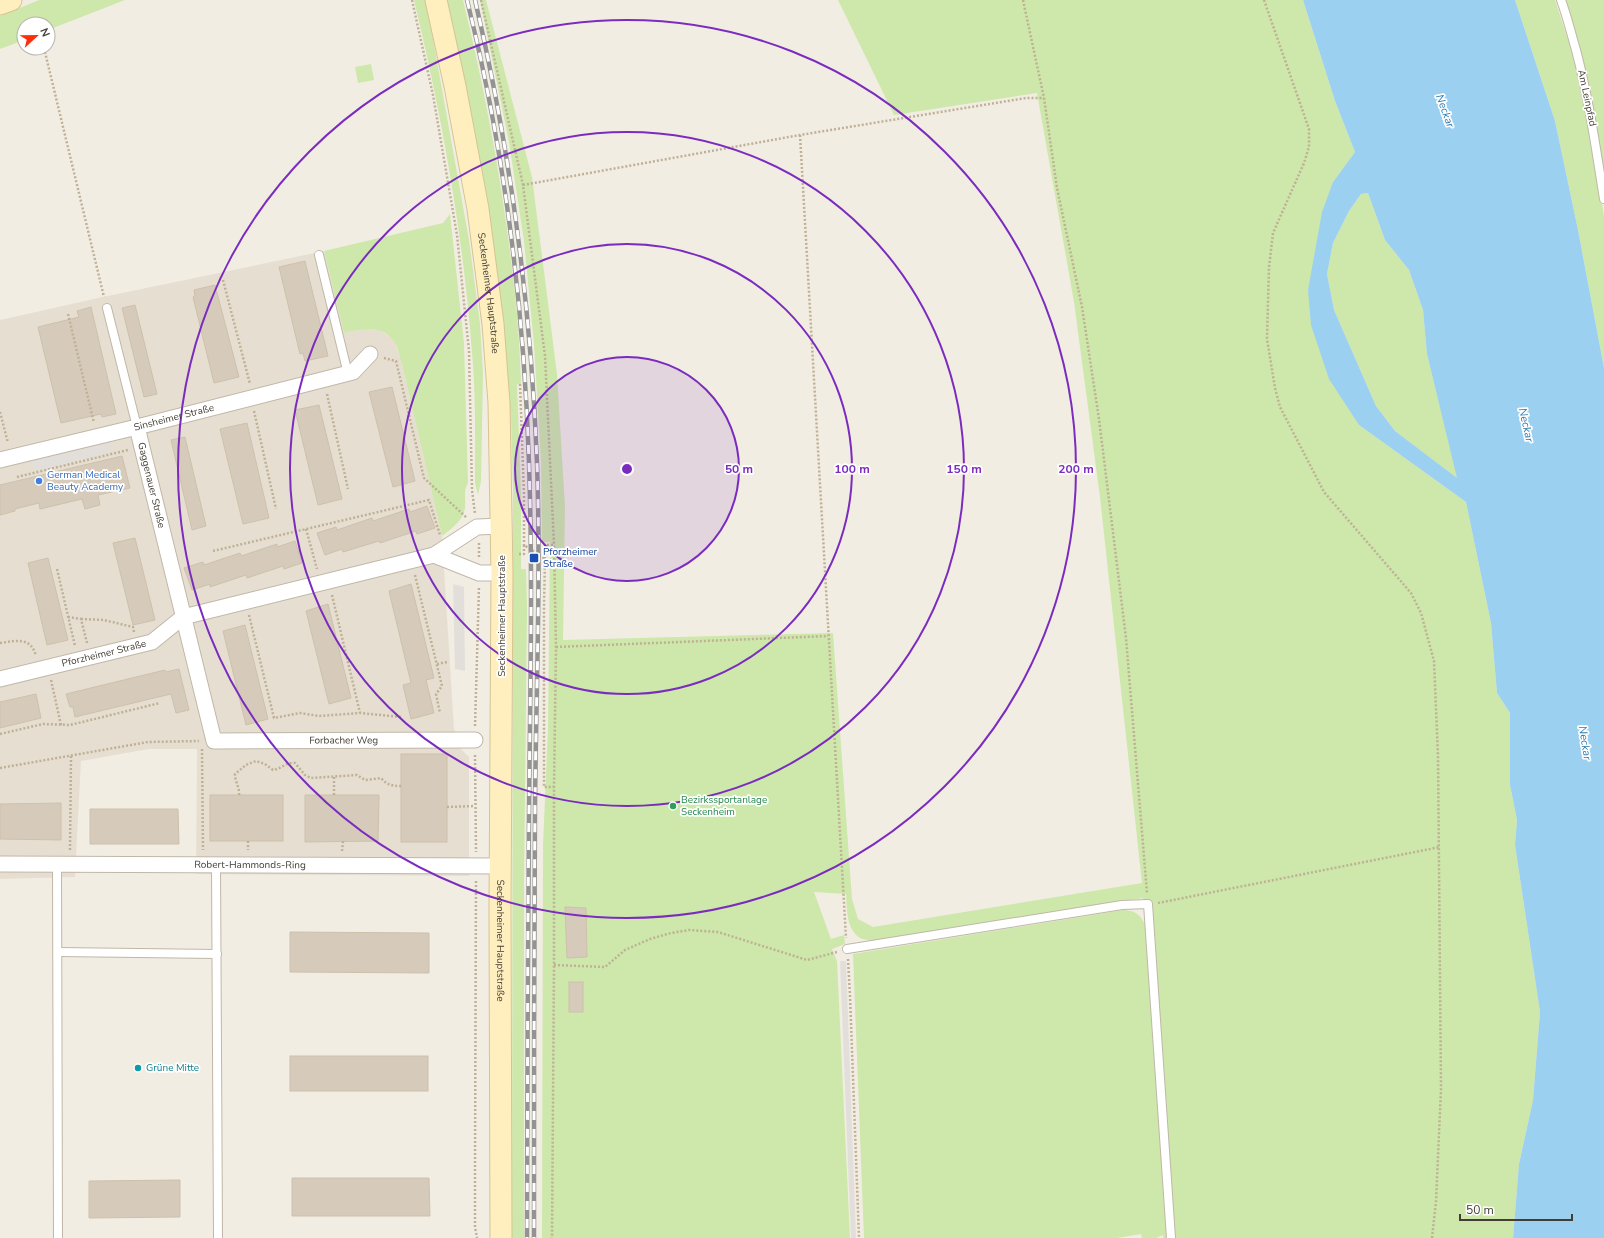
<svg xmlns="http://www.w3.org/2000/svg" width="1604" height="1238" viewBox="0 0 1604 1238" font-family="'Nunito Sans',sans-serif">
<rect width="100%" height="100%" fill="#f2ede3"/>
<path fill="#e6dfd1" d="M324,251L344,333L363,328L380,330L394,340L402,364L442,536L454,728L459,747L469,757V876L196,874L197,749H149L81,761L75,877L0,879V320L98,298Z"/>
<g fill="#cde8aa">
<path d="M39,0H125L48,30V24H24V40L0,49V16Z"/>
<path d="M414,0H426L469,240L480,324L483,373L481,481L478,495L475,483C475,439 476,396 472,352C463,234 442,116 414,0Z"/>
<path d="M445,0H463C488,103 507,209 517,314C519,337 520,361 521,384H517L521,492V569H526L527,608L524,883V1238H512L513,491L511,417L503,327Z"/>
<path d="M480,0H486L532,177L557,374L565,507L563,640L833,633L852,899L858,919L873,927L1142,883L1100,497L1074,302L1037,93L894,115L838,0H1303L1335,101L1355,152L1333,182L1308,290L1359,425L1466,502L1491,623L1497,693L1510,713V785L1517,820L1515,845L1540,1012L1533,1100L1519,1164L1513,1238H1163V1235L1156,1238H1142L1141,1234L1117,1238H864L853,954L1123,910C1136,910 1140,915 1146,926L1143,898L876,941C871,940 864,940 860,938C846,929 847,908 846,894L814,892L831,939L844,935L845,944L832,949L837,961L850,1238H542L543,845L548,728L550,542H542L541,463L534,344L524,241L509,142Z"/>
<path d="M1515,0H1555L1569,43L1582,92L1594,154L1604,216V368L1578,230L1555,121Z"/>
<path d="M1564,0H1604V174L1597,131L1571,20Z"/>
<path d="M371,64L374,80L358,83L355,67Z"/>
<path d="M1368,193L1385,240L1409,270L1423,310L1427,354L1458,479L1395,431L1376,406L1334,310L1327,274L1333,243L1349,211L1361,194Z"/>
<path d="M450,214L464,343L468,483C463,491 466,499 465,508C463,521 451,529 442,536L402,364C399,357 398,346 393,340C380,324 361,329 344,333L324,251L443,223Z"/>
</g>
<g fill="#e2dfdb">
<path d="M111,441L108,453L38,470L29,461Z"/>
<path d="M453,584L464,587L465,671L455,669Z"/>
<path d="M840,961H846L856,1238H851Z"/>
</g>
<path fill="#9cd0f1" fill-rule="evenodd" d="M1303,0H1515L1555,121L1578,230L1604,368V1238H1513L1519,1164L1533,1100L1540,1012L1515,845L1517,820L1510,785V713L1497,693L1491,623L1466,502L1359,425L1329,379L1311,325L1308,290L1322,212L1333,182L1355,152L1335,101ZM1368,193L1385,240L1409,270L1423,310L1427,354L1457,478L1395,431L1376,406L1334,310L1327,274L1333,243L1349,211L1361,194Z"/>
<g fill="#d6cbbb" stroke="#cec0ab">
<path d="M305,261L328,356L305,361L303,353L300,354L279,267Z"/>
<path d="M215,285L239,377L214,383L193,297L195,296L194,290Z"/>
<path d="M135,305L157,394L144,397L122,308Z"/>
<path d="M91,307L116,414L102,417L101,414L61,423L38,327L79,317L77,311Z"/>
<path d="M392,387L415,481L393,487L369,392Z"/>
<path d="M319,405L342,499L318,505L295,410Z"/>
<path d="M247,423L269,518L243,524L220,429Z"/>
<path d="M185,437L206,526L192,530L171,440Z"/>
<path d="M122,456L130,488L98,495L100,505L85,509L82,499L40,509L39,503L15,509V511L0,515V485Z"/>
<path d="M427,506L435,528L417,534L416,531L380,543L379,541L343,552L342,549L325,555L317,533L336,527L337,530L372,518L373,521L409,509L410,512Z"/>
<path d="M135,538L155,620L133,625L113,543Z"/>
<path d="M295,541L302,563L284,569L283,566L247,578L246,575L210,587V584L192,590L184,568L203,562L204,565L240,553L241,556L277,544V547Z"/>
<path d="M48,558L68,640L47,645L28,563Z"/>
<path d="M411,584L434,678L426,680L434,713L411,719L403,685L411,683L389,591Z"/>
<path d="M328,604L351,698L329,704L306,611Z"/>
<path d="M245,625L268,719L246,725L223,631Z"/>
<path d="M179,669L189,710L176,713L171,694L75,717L73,707H70L66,694L165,670L166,672Z"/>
<path d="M36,694L41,718L0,728V702Z"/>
<rect x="401" y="754" width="46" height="88"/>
<rect x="210" y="795" width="73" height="46"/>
<path d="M305,795H379L378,841L305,842Z"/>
<path d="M61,803V840L0,839V804Z"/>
<path d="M90,809H178L179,844H90Z"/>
<path d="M565,907L586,908L587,957L567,958Z"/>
<path d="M290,932L429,933V973L290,972Z"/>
<rect x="569" y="982" width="14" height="30"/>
<rect x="290" y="1056" width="138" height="35"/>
<path d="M292,1178H429L430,1216H292Z"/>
<path d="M180,1180V1217L89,1218V1181Z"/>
</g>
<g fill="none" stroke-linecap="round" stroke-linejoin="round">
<g stroke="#c0b7a8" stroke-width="10">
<g id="lane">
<path d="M1561,0C1567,16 1571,33 1576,50C1589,99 1596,149 1604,199"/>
<path d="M319,255L348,374"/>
<path d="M107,308L137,427"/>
<path d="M57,864L58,1238"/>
<path d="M216,865L218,1238"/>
<path d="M847,949L1122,905L1148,904L1171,1238"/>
<path d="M58,952L217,954"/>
</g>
</g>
<g stroke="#c0b7a8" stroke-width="17">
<g id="street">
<path id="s1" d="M137,427L214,741L475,740"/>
<path id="s2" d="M0,460L137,427L353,372L370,354"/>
<path d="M434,555L479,573H502"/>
<path id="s3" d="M0,679L152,642L183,617L434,555L477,527L502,526"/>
<path id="s4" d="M0,864L500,866"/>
</g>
</g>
<g stroke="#d6c393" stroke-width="23">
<g id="secondary">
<path id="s5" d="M436,0L455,86L478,209L493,324L499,403L502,573L500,908L501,1238"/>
<path d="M0,4L11,0"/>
</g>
</g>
<g stroke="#bfb096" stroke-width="2.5" stroke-dasharray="2 2" stroke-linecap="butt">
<path d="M412,0L433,95L457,235L469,351L472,490L475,514"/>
<path d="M481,0L523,185L545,356L554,545L556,647L554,787V965L552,1238"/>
<path d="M1023,0L1044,98L1057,188L1082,307L1099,419L1126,638L1147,893"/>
<path d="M1264,0L1309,129V147L1304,163L1273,233L1269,267L1267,339L1275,388L1280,407L1324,492L1411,593L1421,613L1434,661L1438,756L1441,1089L1436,1201L1432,1238"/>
<path d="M44,48L104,297"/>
<path d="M800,135L846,938"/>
<path d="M523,185L800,135L1026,98H1044"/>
<path d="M223,280L250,384"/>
<path d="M68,314L94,423"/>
<path d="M384,358L396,361L424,478L467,518"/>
<path d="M520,384L524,495V545"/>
<path d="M327,394L348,489"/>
<path d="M254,411L276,509"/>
<path d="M0,412L8,443"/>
<path d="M17,477L128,450"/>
<path d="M306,529L317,569"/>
<path d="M479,543V558"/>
<path d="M213,551L429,500L440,535"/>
<path d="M519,554H524V545L545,559L544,607V787H554"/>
<path d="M545,559V545H554"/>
<path d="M57,569L75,646"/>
<path d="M415,575L442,686L436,694L440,713"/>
<path d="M332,595L360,713"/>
<path d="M249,615L274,718L300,713L319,716L360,713L401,717"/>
<path d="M68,617L81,619L87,643"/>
<path d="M81,619L104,620L133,627L134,632"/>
<path d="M0,643C15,641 31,636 36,656"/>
<path d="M556,647L828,636"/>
<path d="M437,664L447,662"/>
<path d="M51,680L61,725"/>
<path d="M475,726L479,587"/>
<path d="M0,734L43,724L70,725L160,703"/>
<path d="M202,749L203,850"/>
<path d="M475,755L476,852"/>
<path d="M0,768L148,742L199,741"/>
<path d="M239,795C240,788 235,782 235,774L246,765L256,761L265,764L273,770C281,769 286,762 295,763L305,775L311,778L357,775L365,780L381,778C387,785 392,786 401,786"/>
<path d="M334,795V776"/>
<path d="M447,807L475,806"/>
<path d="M248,841V850"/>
<path d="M70,850L71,756"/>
<path d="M342,851L343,841"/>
<path d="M476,881L475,1166V1227L477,1238"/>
<path d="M1158,903L1440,847"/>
<path d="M848,959L850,996L859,1238"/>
<path d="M554,965L605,967L625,950L650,939L671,933L689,930L718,932L807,960L837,952"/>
</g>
<use href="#lane" stroke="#fff" stroke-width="8"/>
<use href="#street" stroke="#fff" stroke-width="15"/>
<use href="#secondary" stroke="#ffefbf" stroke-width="21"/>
<g stroke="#939393" stroke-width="4.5">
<g id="rail">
<path d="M467,0C505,152 524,308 529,463C533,580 530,697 529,813C527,955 528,1096 527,1238"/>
<path d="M475,0C511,153 531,307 537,463C541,578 536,693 535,807C534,951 534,1094 534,1238"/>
</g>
</g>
<use href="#rail" stroke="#fff" stroke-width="3" stroke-dasharray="9" stroke-linecap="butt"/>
</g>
<circle cx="627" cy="469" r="112" fill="#7b2cbf" fill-opacity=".12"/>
<g fill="none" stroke="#7b2cbf" stroke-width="2">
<circle cx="627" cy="469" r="112"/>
<circle cx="627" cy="469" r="225"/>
<circle cx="627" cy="469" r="337"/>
<circle cx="627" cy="469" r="449"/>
</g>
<circle fill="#3f7fe0" stroke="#fff" stroke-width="1.5" cx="39" cy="481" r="4"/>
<rect fill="#1a4fb4" stroke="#fff" stroke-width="1.5" x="529" y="553" width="10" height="10" rx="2"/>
<circle fill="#2e9e5b" stroke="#fff" stroke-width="1.5" cx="673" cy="806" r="4"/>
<circle fill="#0f9aa8" stroke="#fff" stroke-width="1.5" cx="138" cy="1068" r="4"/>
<g text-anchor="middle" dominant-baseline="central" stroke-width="3.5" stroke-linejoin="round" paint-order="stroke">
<g font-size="10" fill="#433d33" stroke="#fff">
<text transform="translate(1587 98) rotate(78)">Am Leinpfad</text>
<text stroke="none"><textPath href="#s5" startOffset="298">Seckenheimer Hauptstraße</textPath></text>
<text stroke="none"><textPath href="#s2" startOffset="179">Sinsheimer Straße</textPath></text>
<text stroke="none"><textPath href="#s1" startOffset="60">Gaggenauer Straße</textPath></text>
<text transform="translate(502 616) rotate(-90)">Seckenheimer Hauptstraße</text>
<text stroke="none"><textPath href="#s3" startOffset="107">Pforzheimer Straße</textPath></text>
<text stroke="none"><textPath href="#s1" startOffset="453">Forbacher Weg</textPath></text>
<text stroke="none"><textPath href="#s4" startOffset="250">Robert-Hammonds-Ring</textPath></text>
<text stroke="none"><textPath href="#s5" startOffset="946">Seckenheimer Hauptstraße</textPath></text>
</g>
<g font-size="10" fill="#366cbe" stroke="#fff" text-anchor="start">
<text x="47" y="475">German Medical<tspan x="47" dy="12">Beauty Academy</tspan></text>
</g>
<g font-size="10" fill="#164399" stroke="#fff" text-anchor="start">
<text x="543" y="552">Pforzheimer<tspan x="543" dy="12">Straße</tspan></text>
</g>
<g font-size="10" fill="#27864d" stroke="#fff" text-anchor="start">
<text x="681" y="800">Bezirkssportanlage<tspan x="681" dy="12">Seckenheim</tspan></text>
</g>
<g font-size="10" fill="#0d838f" stroke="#fff" text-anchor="start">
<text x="146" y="1068">Grüne Mitte</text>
</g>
<g font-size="11" font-style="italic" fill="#2b7ab0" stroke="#fff">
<text transform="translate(1445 111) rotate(70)">Neckar</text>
<text transform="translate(1526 425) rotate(77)">Neckar</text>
<text transform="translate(1585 743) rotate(81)">Neckar</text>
</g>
</g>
<circle cx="627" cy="469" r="6" fill="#7b2cbf" stroke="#fff" stroke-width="2"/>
<g font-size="12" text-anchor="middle" font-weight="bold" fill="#7b2cbf" stroke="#fff" stroke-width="3.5" stroke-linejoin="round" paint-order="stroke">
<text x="739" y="473">50 m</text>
<text x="852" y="473">100 m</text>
<text x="964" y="473">150 m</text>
<text x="1076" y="473">200 m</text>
</g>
<g transform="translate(36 36) rotate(68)"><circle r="19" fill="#ffffff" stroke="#b4b1ad"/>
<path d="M0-3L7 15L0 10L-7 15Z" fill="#fe2e0d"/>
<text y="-6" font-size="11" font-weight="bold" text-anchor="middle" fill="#433d33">N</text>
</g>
<path d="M1460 1214v6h112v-6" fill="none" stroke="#433d33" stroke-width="2"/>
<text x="1466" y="1214" font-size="12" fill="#433d33" stroke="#ffffff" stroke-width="3" paint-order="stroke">50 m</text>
</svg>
